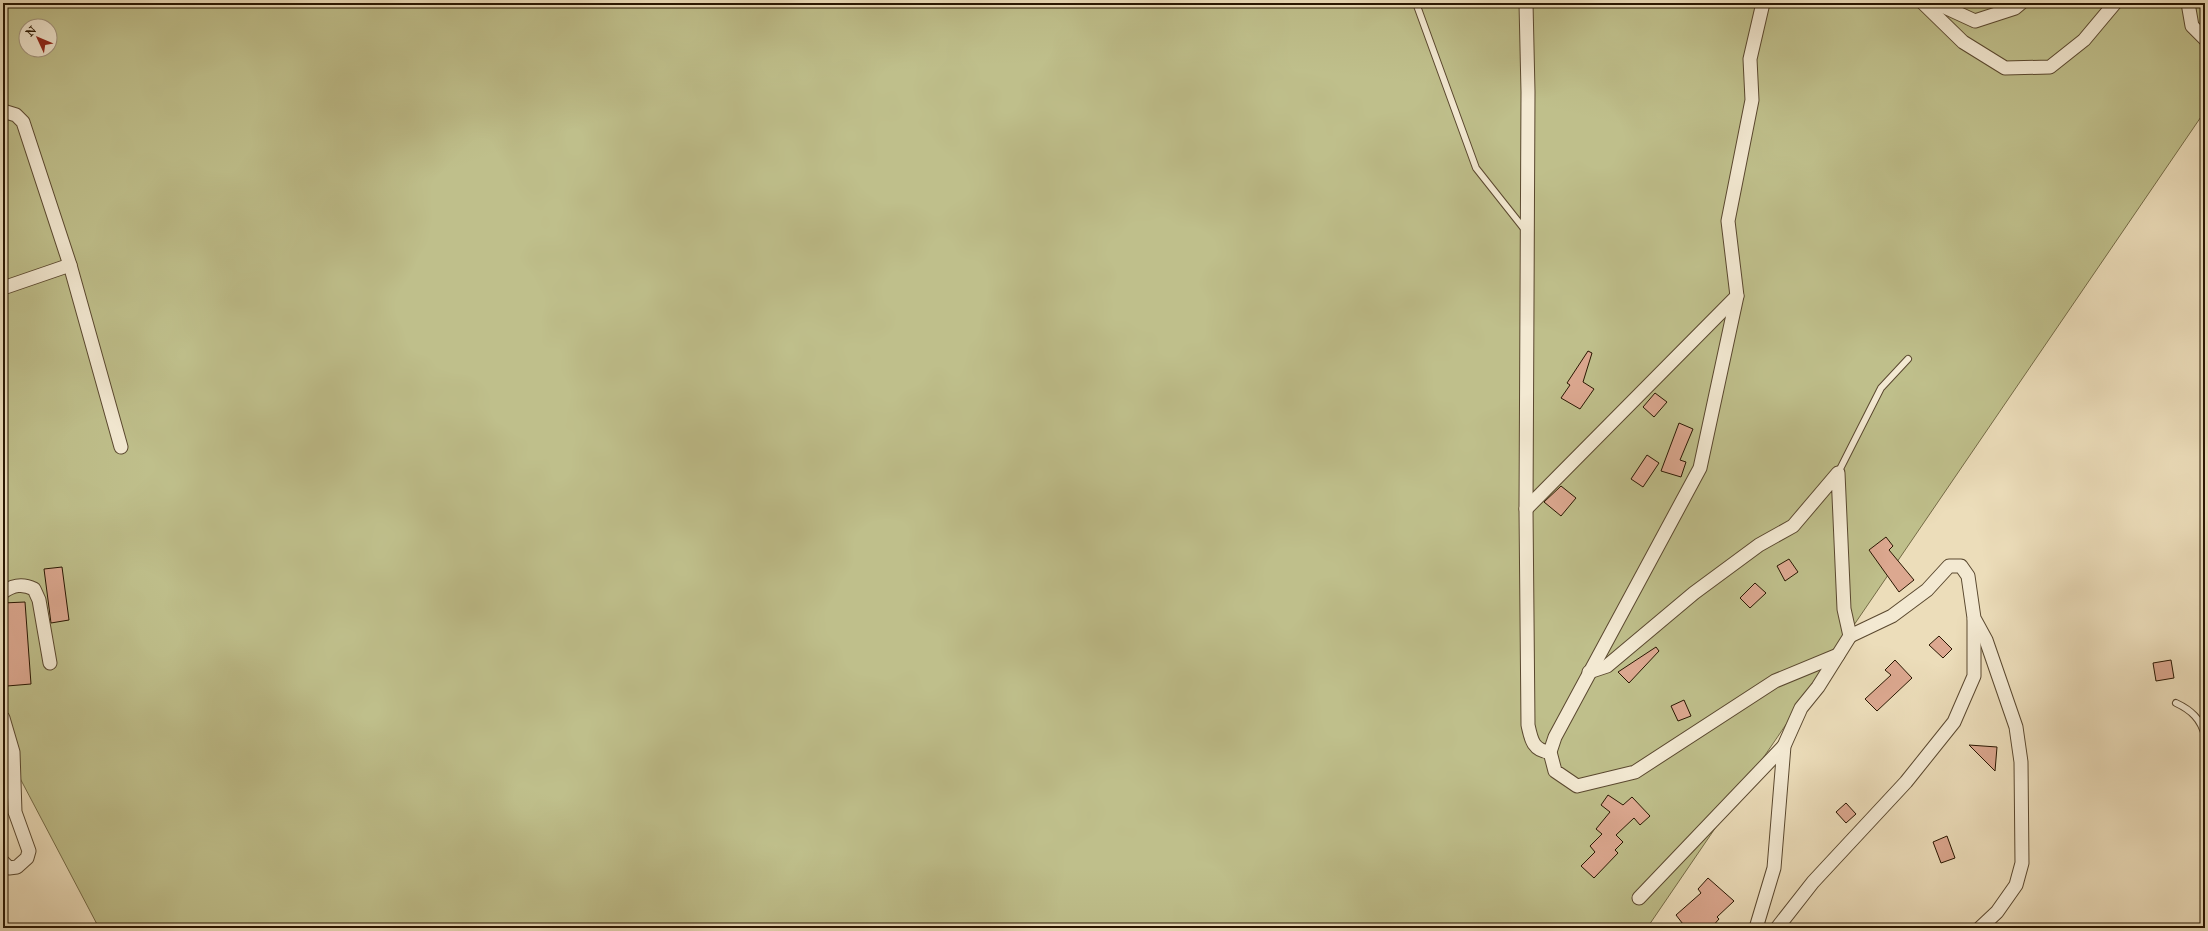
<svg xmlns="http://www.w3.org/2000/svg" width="2208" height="931" viewBox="0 0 2208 931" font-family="'IM FELL Great Primer',serif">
<rect width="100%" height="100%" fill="#ecddba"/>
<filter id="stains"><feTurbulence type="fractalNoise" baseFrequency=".005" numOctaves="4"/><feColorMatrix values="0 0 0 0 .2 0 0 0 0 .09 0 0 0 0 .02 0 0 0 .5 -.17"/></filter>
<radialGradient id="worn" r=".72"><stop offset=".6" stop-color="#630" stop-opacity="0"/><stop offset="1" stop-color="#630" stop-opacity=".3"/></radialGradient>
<path fill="#bfbf8b" stroke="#746a46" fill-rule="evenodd" d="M3,3H2205V111L1647,928H99L3,746ZM26,26H50V50H26Z"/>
<g fill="#dca890" stroke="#291601">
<path d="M1588,351L1592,353L1583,382L1594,389L1580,409L1561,398L1570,385L1567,383Z"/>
<path d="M1655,393L1667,402L1654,417L1643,407Z"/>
<path d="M1679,423L1693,429L1680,460L1686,462L1681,477L1661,471Z"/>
<path d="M1647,455L1659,463L1643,487L1631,479Z"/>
<path d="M1561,486L1576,498L1561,516L1544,502Z"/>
<path d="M1886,537L1893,546L1889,550L1914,580L1899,592L1869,550Z"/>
<path d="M1789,559L1798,572L1785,581L1777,566Z"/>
<path d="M62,567L69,620L51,623L44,569Z"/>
<path d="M1755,583L1766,593L1750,608L1740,598Z"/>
<path d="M25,602L31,684L7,686L3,603Z"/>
<path d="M1939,636L1952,649L1943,658L1929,645Z"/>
<path d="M1656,647L1659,651L1629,683L1618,672Z"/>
<path d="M1895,660L1912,678L1877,711L1865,699L1891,675L1885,670Z"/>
<path d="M2171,660L2174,678L2156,681L2153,663Z"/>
<path d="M1684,700L1691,716L1678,721L1671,706Z"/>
<path d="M1969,745L1997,747L1995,771Z"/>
<path d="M1608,795L1623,805L1632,797L1650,816L1640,825L1634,818L1616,835L1623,842L1615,850L1618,853L1594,878L1581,866L1595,852L1590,846L1602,834L1596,829L1610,812L1601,805Z"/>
<path d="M1846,803L1856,814L1846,823L1836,812Z"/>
<path d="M1947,836L1955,858L1941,863L1933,842Z"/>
<path d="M1708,878L1734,901L1717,917L1719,919L1711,928H1686L1676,915L1701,893L1698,889Z"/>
</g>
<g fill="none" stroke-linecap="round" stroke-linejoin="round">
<g stroke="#5a482f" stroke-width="8">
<g id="lane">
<path d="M1416,3L1476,168L1525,230"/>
<path d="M1838,473L1881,388L1908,359"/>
<path d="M2176,703C2191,710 2201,719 2205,736"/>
</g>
</g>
<g stroke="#5a482f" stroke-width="15">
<g id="street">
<path d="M1526,3L1528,92L1526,509L1528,725C1531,739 1533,751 1550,752"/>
<path d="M1763,3L1750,59L1752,100L1728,221L1737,296L1700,468L1555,737L1550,752L1555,771L1577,786L1635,772L1775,681L1838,655"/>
<path d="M1923,3L1963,42L2005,68L2050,67L2084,40L2115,3"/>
<path d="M1936,3L1975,21L2015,8L2021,3"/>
<path d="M2188,3L2192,26L2205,39"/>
<path d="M3,111L16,115L23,122L70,265L121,447"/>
<path d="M3,288L70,265"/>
<path d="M1526,509L1737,296"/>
<path d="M3,592C13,585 22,583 34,589L39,600L50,663"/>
<path d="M1589,672L1607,666L1694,593L1759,545L1793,526L1838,473L1844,609L1850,636L1892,616L1927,590L1949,566H1961L1968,576L1974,618L1986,640L2016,727L2021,762L2022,863L2016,885L1997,912L1980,928"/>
<path d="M3,718L13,752L15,812L29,851L27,858L17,867L9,868L3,862"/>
<path d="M1639,898L1784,746"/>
<path d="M1756,928L1774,868L1784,746L1801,708L1818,687L1850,636"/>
<path d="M1777,928L1813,882L1906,782L1954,722L1974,676V620"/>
</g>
</g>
<use href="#lane" stroke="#f3e9d2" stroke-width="6"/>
<use href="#street" stroke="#f3e9d2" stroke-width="13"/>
</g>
<rect width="2208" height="931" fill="none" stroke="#ecddba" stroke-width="16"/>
<rect x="4" y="4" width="2200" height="923" fill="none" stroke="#291601" stroke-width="2"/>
<rect x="8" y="8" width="2192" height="915" fill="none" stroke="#291601"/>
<g transform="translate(38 38) rotate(314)"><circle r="19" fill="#f3e9d2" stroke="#a2957e"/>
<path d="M0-3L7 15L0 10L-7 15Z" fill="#8f2418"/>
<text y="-6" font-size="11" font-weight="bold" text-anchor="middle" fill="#291601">N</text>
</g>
<rect width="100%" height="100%" filter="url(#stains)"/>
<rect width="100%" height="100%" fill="url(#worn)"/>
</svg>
